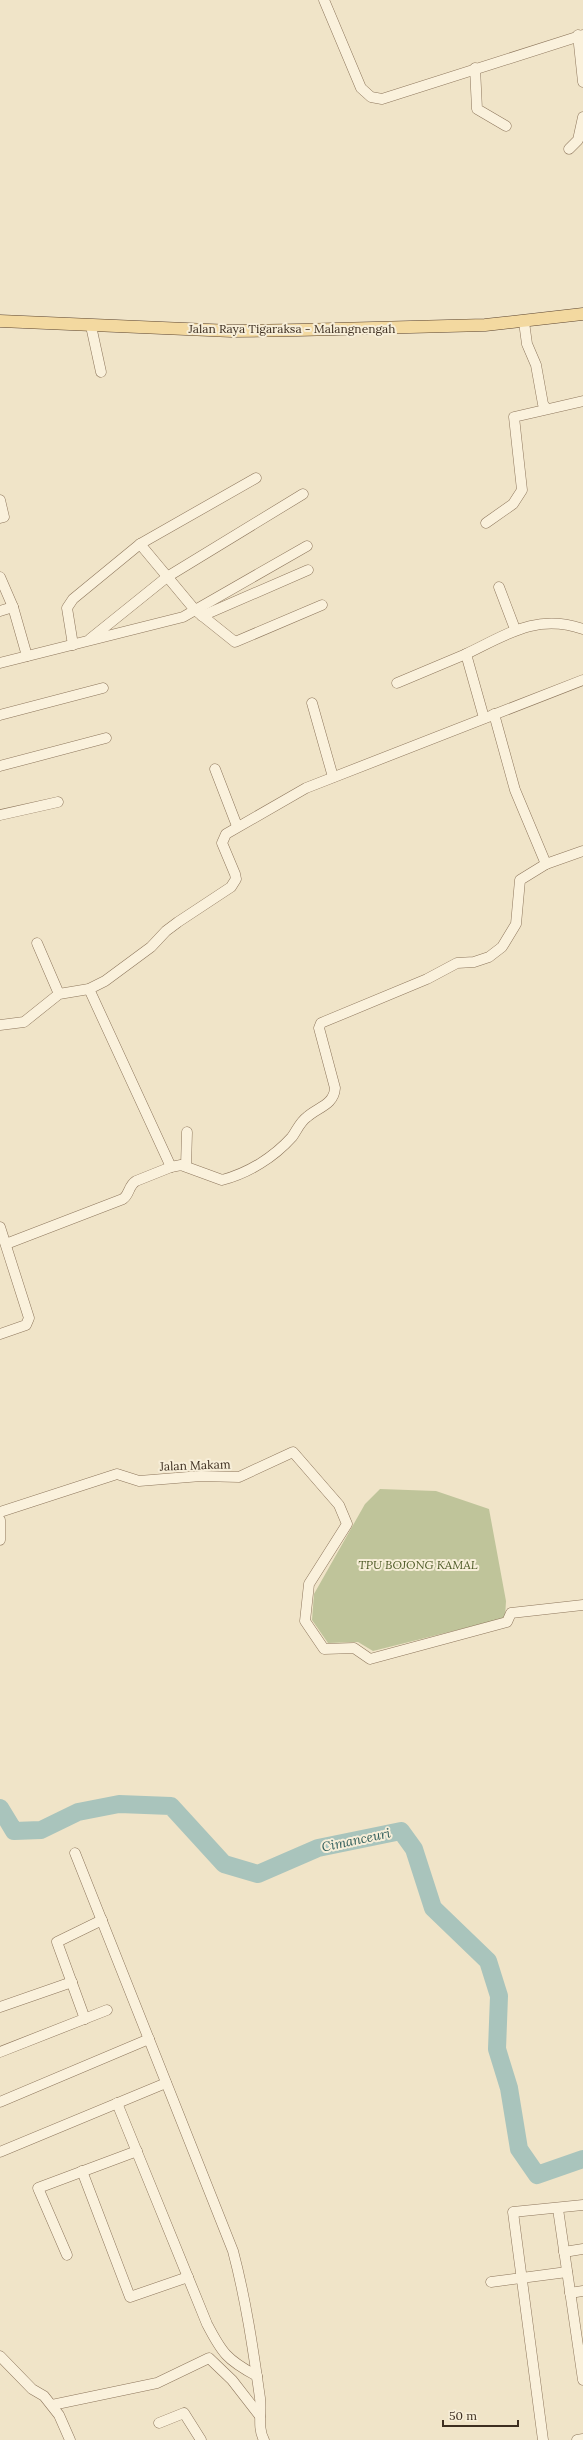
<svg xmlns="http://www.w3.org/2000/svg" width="583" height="2440" viewBox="0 0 583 2440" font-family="Lora,serif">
<rect width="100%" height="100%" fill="#f0e4c8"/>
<path fill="#bfc49a" d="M380,1489L436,1491L489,1509L506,1601L505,1618L373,1651L358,1642L328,1643L312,1620L314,1594L365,1504Z"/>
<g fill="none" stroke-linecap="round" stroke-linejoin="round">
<path stroke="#a9c4bc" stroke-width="18" d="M0,1808L14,1831L41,1830L78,1812L119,1804L171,1806L224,1864L258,1874L318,1848L401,1831L414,1849L433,1908L488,1961L499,1996L497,2049L509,2088L519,2149L537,2175L583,2159"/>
<g stroke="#8d765c" stroke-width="11">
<g id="minor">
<path d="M324,0L361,88L371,97L382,99L583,35"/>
<path d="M578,35L583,82"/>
<path d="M475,68L477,109L506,126"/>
<path d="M569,149L578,140L583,117"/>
<path d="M524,322L527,344L536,365L543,404L546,408"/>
<path d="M91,326L101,372"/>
<path d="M0,500L4,517L0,518"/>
<path d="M486,523L513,504L522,490L514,417L583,401"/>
<path d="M140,544L195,610L235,642L322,605"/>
<path d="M0,577L13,607"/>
<path d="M499,587L515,629"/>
<path d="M0,611L13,607L27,656"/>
<path d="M202,616L308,570"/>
<path d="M90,639L167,577L303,494"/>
<path d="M73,645L67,608L73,599L140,544L256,478"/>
<path d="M0,663L183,617L307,546"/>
<path d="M397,683L466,654"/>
<path d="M312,703L333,777"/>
<path d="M494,714L515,790L546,864L583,851"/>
<path d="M0,715L103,688"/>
<path d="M484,718L466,654C506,635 536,613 583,629"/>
<path d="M0,766L106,738"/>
<path d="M215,769L237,826"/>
<path d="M0,815L58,802"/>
<path d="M37,943L59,994"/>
<path d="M89,989L171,1167"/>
<path d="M0,1025L24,1022L59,994L89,989L105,981L151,947L166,931L178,922L231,887L236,879L235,874L222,843L226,834L306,788L583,680"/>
<path d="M186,1166L187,1132"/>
<path d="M0,1227L29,1318L26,1325L0,1334"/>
<path d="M6,1244L123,1199C130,1194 128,1186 136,1181L171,1167L181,1165L222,1180C249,1173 274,1157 292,1137C297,1130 300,1122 307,1117C318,1107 334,1105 335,1088L319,1028L321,1023L427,979L457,963L474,962L489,957L502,947L516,924L520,880L546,864"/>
<path d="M0,1512L117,1474L139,1481L201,1476L239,1477L293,1452L339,1505L347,1524L309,1584L305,1621L324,1649L354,1648L370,1659L507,1622L511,1613L583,1605"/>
<path d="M0,1520V1540"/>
<path d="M75,1853L233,2251C246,2300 253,2349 260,2398C262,2413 257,2427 264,2440"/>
<path d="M0,2007L72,1982"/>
<path d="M85,2019L57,1942L102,1920"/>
<path d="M0,2052L107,2010"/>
<path d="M0,2102L149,2039"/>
<path d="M117,2103L207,2324C222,2353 227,2360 257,2376"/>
<path d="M0,2152L166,2083"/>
<path d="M82,2171L130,2297L188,2277"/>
<path d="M558,2209L583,2380"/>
<path d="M564,2252L583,2249"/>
<path d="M67,2255L38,2188L137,2151"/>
<path d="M491,2282L567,2272"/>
<path d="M570,2293L583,2291"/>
<path d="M0,2356L32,2389L44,2396L59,2415L70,2440"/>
<path d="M52,2405L157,2383L209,2358L232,2380L260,2416"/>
<path d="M159,2423L184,2413L201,2440"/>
<path d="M543,2440L513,2212L583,2205"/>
<path d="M577,2440L583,2439"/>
</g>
</g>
<g stroke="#5b4430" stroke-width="13">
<path id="major" d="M0,321L232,331L298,330L485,325L583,314"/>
</g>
<use href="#minor" stroke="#faf1dc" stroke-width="10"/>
<use href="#major" stroke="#f3d9a0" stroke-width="12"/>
</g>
<g text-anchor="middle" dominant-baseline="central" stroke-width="4" stroke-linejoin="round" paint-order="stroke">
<g font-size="12" fill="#3d2e20" stroke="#f7eed8">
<text x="292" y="328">Jalan Raya Tigaraksa - Malangnengah</text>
<text transform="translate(195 1465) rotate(-2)">Jalan Makam</text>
</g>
<g font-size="12" font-style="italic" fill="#4d5a26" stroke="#f7eed8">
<text x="418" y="1564">TPU BOJONG KAMAL</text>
</g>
<g font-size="13" font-style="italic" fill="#2f5d5a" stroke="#f7eed8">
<text transform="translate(356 1840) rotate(-12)">Cimanceuri</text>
</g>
</g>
<path d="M443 2420v6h75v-6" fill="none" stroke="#3d2e20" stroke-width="2"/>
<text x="449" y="2420" font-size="12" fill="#3d2e20" stroke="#f7eed8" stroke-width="3" paint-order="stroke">50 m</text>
</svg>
